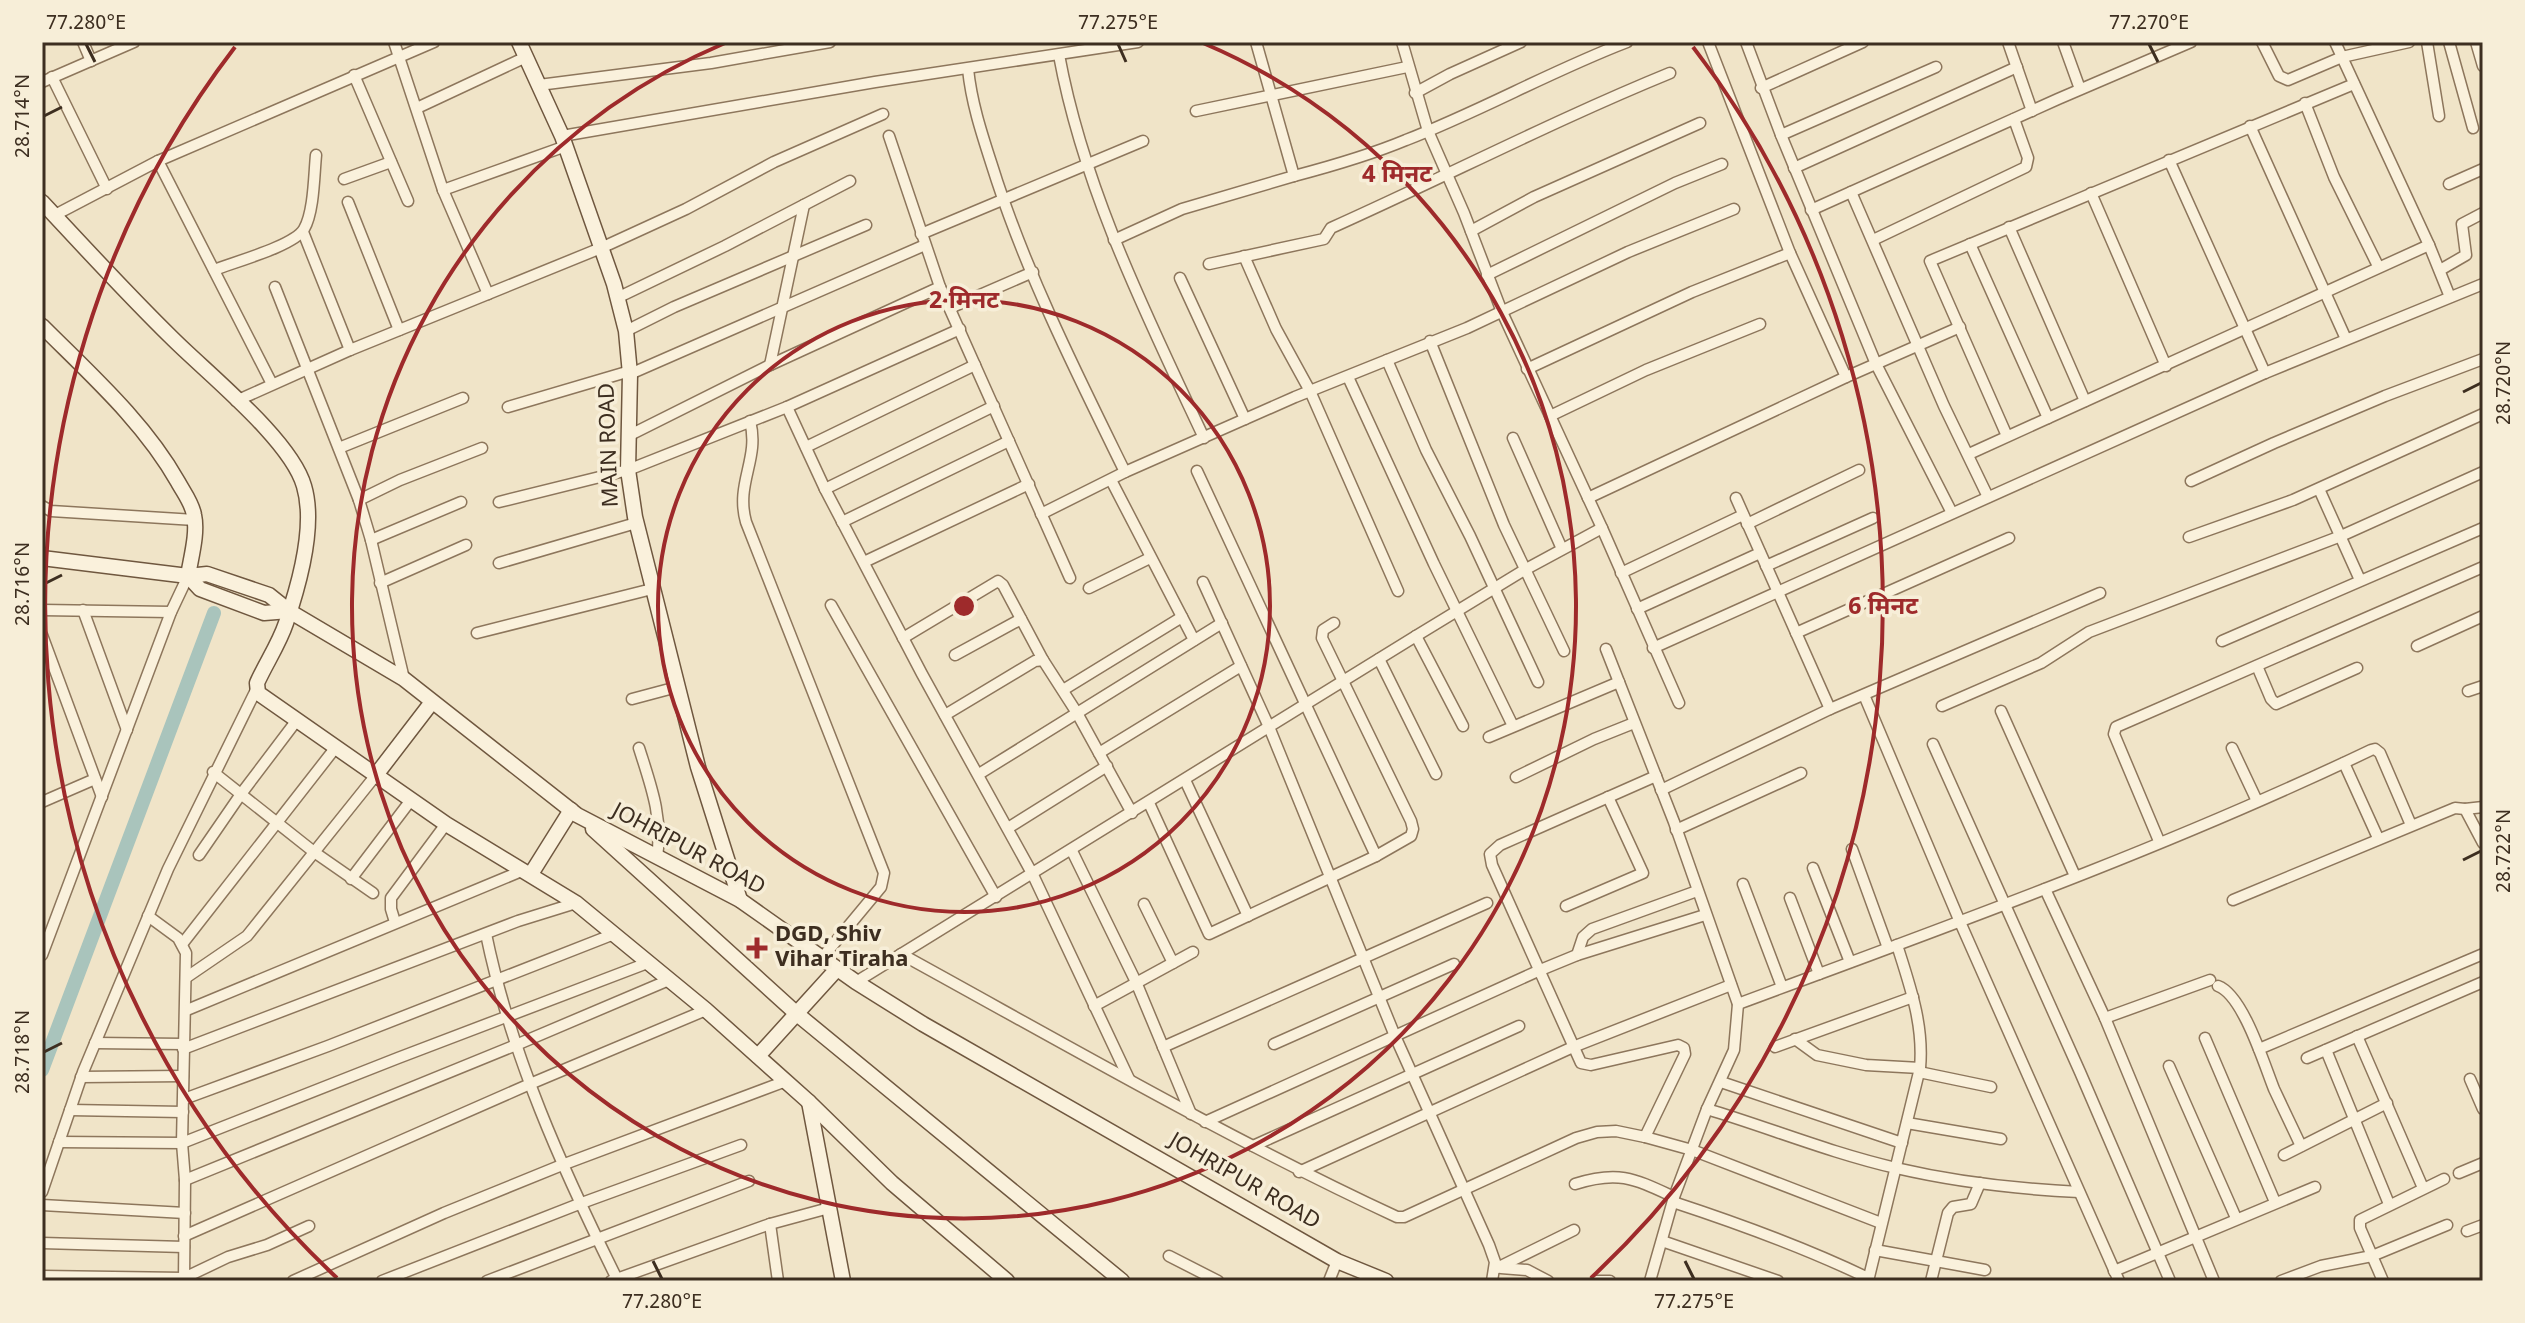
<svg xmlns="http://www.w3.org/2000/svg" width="2525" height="1323" viewBox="0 0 2525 1323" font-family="Georgia,'Noto Sans Devanagari',serif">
<rect width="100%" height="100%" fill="#f0e4c8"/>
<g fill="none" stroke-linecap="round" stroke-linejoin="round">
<path stroke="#a9c4bc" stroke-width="14" d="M42,1070L214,613"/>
<g stroke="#8d765c" stroke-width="13">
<g id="street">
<path d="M83,42L91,61"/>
<path d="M394,42L443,190L488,294"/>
<path d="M1402,42L1428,131L1464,213L1502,312L1602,528L1679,703"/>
<path d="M1708,42L1790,253L1846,377"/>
<path d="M1746,42L1781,135L1876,364L1952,513"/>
<path d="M2008,42L2032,111"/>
<path d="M2063,42L2080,89"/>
<path d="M2262,42L2279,76L2288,80L2342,57L2409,42"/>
<path d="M2335,42L2429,245L2450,297"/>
<path d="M2427,42L2439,116"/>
<path d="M2449,42L2473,128"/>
<path d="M2476,42L2483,66"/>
<path d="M1059,55C1084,190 1146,314 1204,438"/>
<path d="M968,69C972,108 985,143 997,181C1030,281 1079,378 1125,472"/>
<path d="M354,75L408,201"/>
<path d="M52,77L107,189"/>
<path d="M42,82L134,42"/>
<path d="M539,85L711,63L830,42"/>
<path d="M1761,88L1863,42"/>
<path d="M1415,93L1450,74L1521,42"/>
<path d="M2305,103L2334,177L2378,266"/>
<path d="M417,108L526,57"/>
<path d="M1196,111L1407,67"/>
<path d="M2250,126L2346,339"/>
<path d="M1781,135L1936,67"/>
<path d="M562,136L875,82L1138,42"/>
<path d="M889,136L940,287L1070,578"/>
<path d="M2169,160L2265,373"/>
<path d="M158,161L272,384"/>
<path d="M1794,168L2017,67"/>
<path d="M1294,176C1332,166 1370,155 1406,140C1481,111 1551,71 1627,42"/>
<path d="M344,179L391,162"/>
<path d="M2449,184L2483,169"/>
<path d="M443,190L566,146"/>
<path d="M1851,192L1944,406L1988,497"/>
<path d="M2091,193L2166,366"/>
<path d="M348,202L399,330"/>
<path d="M1811,210L2058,99L2191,42"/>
<path d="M55,215L158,161L434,42"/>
<path d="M2009,227L2085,401"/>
<path d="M1471,231L1534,197L1700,123"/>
<path d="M303,232L350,350"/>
<path d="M921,234L1143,141"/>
<path d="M1114,240L1182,209L1294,176L1256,42"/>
<path d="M1873,240L2026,167L2028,158L2014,119"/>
<path d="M1970,244L2048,418"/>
<path d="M1244,256L1276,329L1310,391L1398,591"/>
<path d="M1209,264L1324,239L1331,228C1445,177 1555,120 1670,73"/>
<path d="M214,270C234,262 294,246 304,229C314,212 314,175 316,155"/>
<path d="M2440,270L2466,255L2462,224L2483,213"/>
<path d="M1487,275L1675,183L1722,164"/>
<path d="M1180,278L1245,419"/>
<path d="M275,287L359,500L371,540L404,679"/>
<path d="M617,298L725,246L850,181"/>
<path d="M950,308L1033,272"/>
<path d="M626,331L674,307L866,225"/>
<path d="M1430,341L1504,525L1564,651"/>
<path d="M1387,360L1426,450L1470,536L1538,682"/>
<path d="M770,365L804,205"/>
<path d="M1527,369L1692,292L1790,253"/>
<path d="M630,374L925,245"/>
<path d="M1348,377L1434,564L1513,726"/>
<path d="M236,401L350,350L601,248L686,209L774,162L883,114"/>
<path d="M508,407L630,371"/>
<path d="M787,407L825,489L922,674L1033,875L1129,1079"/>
<path d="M1550,416L1646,370L1760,324"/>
<path d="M750,421C760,459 735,483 746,522L884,873L881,887L822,958"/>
<path d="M630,435L770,365L940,287"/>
<path d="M2007,436L1930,261L2354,84"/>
<path d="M1513,438L1562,549"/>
<path d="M806,447L975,365"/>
<path d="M339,448L463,398"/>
<path d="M1969,454L2429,245"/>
<path d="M1197,471L1376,856"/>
<path d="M1111,480L1194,640"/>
<path d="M2191,481L2274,443L2385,396L2483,359"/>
<path d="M825,489L994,406"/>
<path d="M2319,489L2360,580"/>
<path d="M1588,498L1846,377L1960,327"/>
<path d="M1736,498L1830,709"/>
<path d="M359,500L400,480L482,448"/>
<path d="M499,502L628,470L787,407L960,329"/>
<path d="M42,506L51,511L195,520"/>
<path d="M1041,514L1125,472L1295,397L1467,328L1628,252L1734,209"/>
<path d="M842,522L1009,441"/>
<path d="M1747,524L1859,470"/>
<path d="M2189,537L2293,500L2483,414"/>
<path d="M371,540L461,502"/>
<path d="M864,562L1029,484"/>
<path d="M499,563L636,523"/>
<path d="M1766,566L1873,518"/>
<path d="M1621,573L1743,515"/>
<path d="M1203,582L1269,727L1395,1036L1489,1245L1495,1262L1492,1281"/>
<path d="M380,583L466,545"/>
<path d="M1089,588L1150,558"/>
<path d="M831,605L996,897"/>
<path d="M1637,609L1760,553"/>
<path d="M42,610L171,612"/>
<path d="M83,610L127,730"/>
<path d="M477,633L652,589"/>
<path d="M1796,633L2009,538"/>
<path d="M42,635L102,797"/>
<path d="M1416,636L1463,726"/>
<path d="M903,638L998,581L1003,585L1043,660"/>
<path d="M2222,641L2483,528"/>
<path d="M2417,646L2483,616"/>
<path d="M1653,648L2265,373L2483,284"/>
<path d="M1606,649L1674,822L1738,1004L1734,1050L1707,1109L1674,1197L1650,1281"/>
<path d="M955,655L1021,619"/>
<path d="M1379,659L1436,774"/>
<path d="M2257,666L2271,699L2276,704L2357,668"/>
<path d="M1063,690L1182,617"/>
<path d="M2468,691L2483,686"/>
<path d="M1864,695L1960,922L2119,1281"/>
<path d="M632,699L677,687"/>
<path d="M1942,706L2041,663L2089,632L2341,536L2483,472"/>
<path d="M2001,711L2075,876"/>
<path d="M945,715L1035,661L1043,660L1077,713L1132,813"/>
<path d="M1489,737L1619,682"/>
<path d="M1933,744L2080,1072L2170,1281"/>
<path d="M639,748C651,786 663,817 657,857"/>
<path d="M2232,748L2257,801"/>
<path d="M1099,753L1241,666"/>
<path d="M2344,763L2378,838"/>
<path d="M213,772L314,852L373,893"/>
<path d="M979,774L1222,623"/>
<path d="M1516,777L1594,739L1634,723"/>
<path d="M1185,780L1248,916"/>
<path d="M1661,790L1830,709L2100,593"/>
<path d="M42,802L95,779"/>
<path d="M1149,803L1209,934L1376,856L1411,836L1413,829L1411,821L1322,638L1323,630L1334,623"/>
<path d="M2465,809L2483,807"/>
<path d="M1008,828L1107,766"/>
<path d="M1676,830L1801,773"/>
<path d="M2159,841L2114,734L2116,727L2483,567"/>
<path d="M1852,849L1888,948"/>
<path d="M1072,851L1136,982L1191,1114"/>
<path d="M199,855L241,794L297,720"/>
<path d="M1813,868L1850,962"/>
<path d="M351,879L411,800"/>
<path d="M1743,884L1782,987"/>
<path d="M2045,889L2105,1018L2214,1281"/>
<path d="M1790,898L1819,974"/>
<path d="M2233,900L2455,808L2465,809L2483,843"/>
<path d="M1144,904L1173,963"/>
<path d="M1566,906L1643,873L1608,797"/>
<path d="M148,916L178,938L186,953L182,1143L185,1180L184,1281"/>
<path d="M395,922L391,909V898L446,824"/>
<path d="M486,934C511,1055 562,1168 617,1279"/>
<path d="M183,943L336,747"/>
<path d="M901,954C1065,1044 1227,1138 1397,1217H1404L1576,1138L1597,1132L1616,1131L1645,1137L1692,1150L1881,1223"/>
<path d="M42,955L171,612L188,576"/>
<path d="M1577,955L1583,937L1592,929L1697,891"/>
<path d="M187,977L247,936L376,775"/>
<path d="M856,982L1416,636L1526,569L1602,528"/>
<path d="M2218,986C2243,995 2264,1064 2274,1089C2283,1108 2292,1127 2301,1146"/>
<path d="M1738,1004C1951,925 2166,848 2371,750L2375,749L2380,753L2411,825"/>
<path d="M1094,1006L1193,952"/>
<path d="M187,1010L524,870"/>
<path d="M2105,1018L2210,980"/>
<path d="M2357,1036L2423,1188"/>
<path d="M2205,1038L2275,1202"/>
<path d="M1795,1039L1817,1055L1866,1065L1920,1068"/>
<path d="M95,1043L183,1044"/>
<path d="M1274,1044L1454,964"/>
<path d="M1163,1047L1487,903"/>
<path d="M1775,1047L1913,997"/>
<path d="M183,1049L518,921L576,903"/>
<path d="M2259,1049L2483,954"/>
<path d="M2326,1050L2389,1204"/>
<path d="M2307,1058L2483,982"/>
<path d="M2169,1066L2236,1218"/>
<path d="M1919,1072L1991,1087"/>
<path d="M81,1077L183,1076"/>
<path d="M2470,1079L2483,1109"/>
<path d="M1721,1082L1902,1143"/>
<path d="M184,1099L328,1046L614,934"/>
<path d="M1707,1109C1770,1128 1831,1153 1896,1168C1956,1182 2017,1189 2079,1192"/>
<path d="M70,1110L183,1112"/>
<path d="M1205,1122L1538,971L1577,955L1705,915"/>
<path d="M1907,1123L2001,1139"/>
<path d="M1645,1137L1685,1054L1684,1048L1678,1045L1591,1065L1581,1063L1492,865L1490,854L1500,845L1656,776"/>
<path d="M59,1142L182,1143L398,1058L650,962"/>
<path d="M1253,1146L1519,1026"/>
<path d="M2284,1155L2387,1103"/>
<path d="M1299,1172L1573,1047L1731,985"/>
<path d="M2459,1173L2483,1163"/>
<path d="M185,1180L516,1045L669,980"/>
<path d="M1575,1184C1619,1170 1635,1179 1674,1197"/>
<path d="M42,1192L83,1072L168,869L256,690"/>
<path d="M1673,1202C1740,1224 1804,1247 1868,1278"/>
<path d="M42,1205L185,1213"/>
<path d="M770,1224L778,1281"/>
<path d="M2467,1231L2483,1225"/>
<path d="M184,1236L530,1084L706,1010"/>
<path d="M1662,1241L1778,1281"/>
<path d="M42,1243L184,1247"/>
<path d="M1875,1250L1985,1270"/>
<path d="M1169,1256L1218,1281"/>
<path d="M1501,1268L1527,1270L1548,1281"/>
<path d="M1495,1269L1574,1230"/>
<path d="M2114,1271L2315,1187"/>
<path d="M42,1276L184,1278L228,1257L267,1245L309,1226"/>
<path d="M293,1281L444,1213L562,1165L786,1081"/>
<path d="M382,1281L579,1204L741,1145"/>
<path d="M487,1281L749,1181"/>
<path d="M611,1281L770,1224L829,1208"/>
<path d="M1329,1281L1337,1261"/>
<path d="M1595,1281H1610"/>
<path d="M1868,1281L1920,1068C1924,1025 1910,986 1897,945"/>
<path d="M1931,1281L1948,1213L1953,1207L1971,1204L1980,1183"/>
<path d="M2281,1281L2321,1266L2372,1256L2447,1225"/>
<path d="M2383,1281L2360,1228V1220L2444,1179"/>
</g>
</g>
<g stroke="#6f573f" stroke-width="17">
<g id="secondary">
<path d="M519,42L562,136L614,284L626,331L630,374L628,470L635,517L698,767L740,900"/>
<path d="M42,202C85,248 127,294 172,338C208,374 291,440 304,486C316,526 299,585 286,623C279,644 266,663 257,683L258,693L446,824L576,903L706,1010L809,1102L892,1183L1007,1281"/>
<path d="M42,326C91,375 144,422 178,482C184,493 192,503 194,515C198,533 191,557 188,576L200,589L264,613L289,611"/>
<path d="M42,558L188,576L207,574L269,595L289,611L404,679L577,815L740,900L856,982L923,1024L1337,1261L1386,1281"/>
<path d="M376,775L432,702"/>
<path d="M593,829L797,1014L1122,1281"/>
<path d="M531,874L571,810"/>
<path d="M758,1056L837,969"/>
<path d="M809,1102L843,1281"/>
</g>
</g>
<use href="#street" stroke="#faf1dc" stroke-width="10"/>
<use href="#secondary" stroke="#faf1dc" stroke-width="14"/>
</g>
<path fill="none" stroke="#3d2e20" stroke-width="3" d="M86,44L95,62M1118,44L1126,62M2149,44L2158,62M44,116L62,107M2463,392L2481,383M44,584L62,575M2463,860L2481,851M44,1052L62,1043M653,1261L662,1279M1685,1261L1694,1279"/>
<g fill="none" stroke="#9e2a2b" stroke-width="4">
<circle cx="964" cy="606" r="306"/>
<path d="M1203 43A612 612 0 1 1 725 43"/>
<path d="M337 1278A919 919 0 0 1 235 47M1693 47A919 919 0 0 1 1591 1278"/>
</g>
<path fill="#9e2a2b" stroke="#f7eed8" stroke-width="3" d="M753 936h8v8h8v8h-8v8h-8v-8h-8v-8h8z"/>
<g text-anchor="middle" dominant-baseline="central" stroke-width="7" stroke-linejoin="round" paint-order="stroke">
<g font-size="22" fill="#3d2e20" stroke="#f7eed8">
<text transform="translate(610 445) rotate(-92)">MAIN ROAD</text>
<text transform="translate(688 850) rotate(28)">JOHRIPUR ROAD</text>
<text transform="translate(1244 1182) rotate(30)">JOHRIPUR ROAD</text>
</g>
<g font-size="22" font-weight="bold" fill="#3d2e20" stroke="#f7eed8" text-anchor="start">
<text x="775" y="935">DGD, Shiv<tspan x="775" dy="25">Vihar Tiraha</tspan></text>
</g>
</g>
<circle cx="964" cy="606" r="12" fill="#9e2a2b" stroke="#f7eed8" stroke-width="4"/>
<g font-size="24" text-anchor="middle" font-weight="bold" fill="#9e2a2b" stroke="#f7eed8" stroke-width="7" stroke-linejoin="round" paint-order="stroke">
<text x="1397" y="182">4 मिनट</text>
<text x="964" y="308">2 मिनट</text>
<text x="1883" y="614">6 मिनट</text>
</g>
<rect width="2525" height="1323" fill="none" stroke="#f7eed8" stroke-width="88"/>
<rect x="44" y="44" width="2437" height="1235" fill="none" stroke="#3d2e20" stroke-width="3"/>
<g font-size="20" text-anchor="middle" fill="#3d2e20">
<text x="86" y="29">77.280°E</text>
<text x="1118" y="29">77.275°E</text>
<text x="2149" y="29">77.270°E</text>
<text transform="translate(22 116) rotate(-90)" y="7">28.714°N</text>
<text transform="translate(2503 383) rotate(-90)" y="7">28.720°N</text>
<text transform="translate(22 584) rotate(-90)" y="7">28.716°N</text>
<text transform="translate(2503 851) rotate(-90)" y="7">28.722°N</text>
<text transform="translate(22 1052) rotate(-90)" y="7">28.718°N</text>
<text x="662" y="1308">77.280°E</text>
<text x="1694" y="1308">77.275°E</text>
</g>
</svg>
